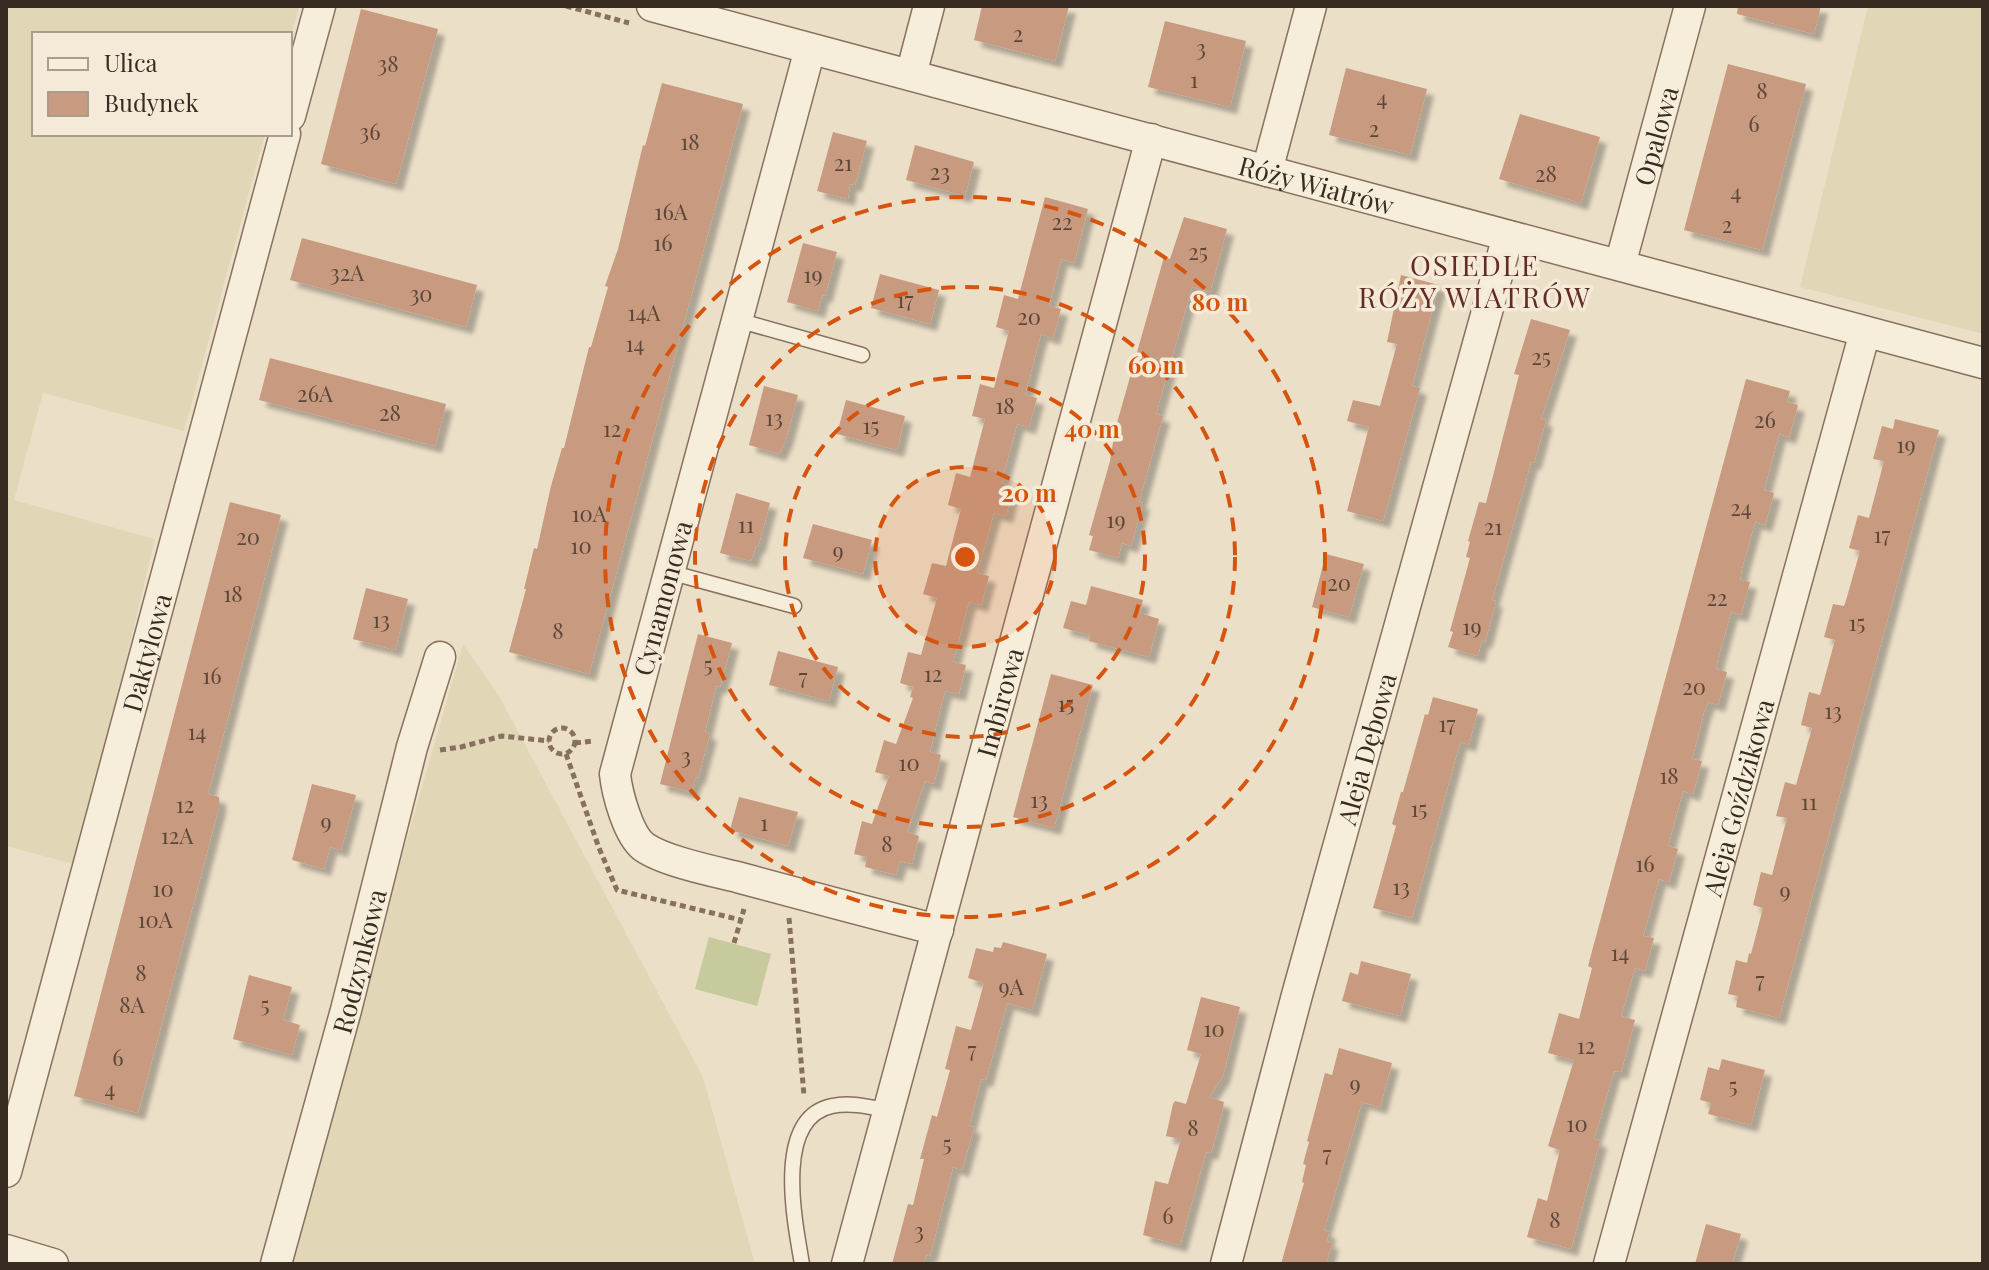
<svg xmlns="http://www.w3.org/2000/svg" width="1989" height="1270" viewBox="0 0 1989 1270" font-family="'Playfair Display',serif">
<defs>
<filter id="shadow"><feDropShadow dx="7" dy="7" stdDeviation="2" flood-color="#0004"/></filter>
</defs>
<rect width="100%" height="100%" fill="#ecdfc8"/>
<g fill="#e1d7b6">
<path d="M6,6H299L290,40V34H34V134H265L184,431L43,393L14,500L155,539L77,865L6,846Z"/>
<path d="M1868,6H1983V334L1800,287Z"/>
<path d="M463,644L499,696L703,1077L755,1264H285Z"/>
</g>
<path fill="#c7ca9c" d="M709,937L771,954L757,1006L695,989Z"/>
<g fill="#c89a80" filter="url(#shadow)">
<path d="M982,6H1069L1055,61L974,40Z"/>
<path d="M1738,6H1821L1814,34L1737,14Z"/>
<path d="M361,9L438,29L396,184L321,164Z"/>
<path d="M1165,21L1246,41L1230,107L1148,87Z"/>
<path d="M1728,64L1806,84L1762,250L1684,230Z"/>
<path d="M1346,68L1427,89L1410,155L1329,135Z"/>
<path d="M662,83L743,104L589,674L509,652L526,589H524L534,548L537,549L551,486L562,448H564L589,347H591L608,287L605,286L618,249L643,145L645,146Z"/>
<path d="M1520,114L1600,137L1581,203L1499,179Z"/>
<path d="M833,132L867,141L855,185L850,184L848,199L817,191Z"/>
<path d="M915,145L974,162L965,196L906,180Z"/>
<path d="M1045,197L1088,209L1074,263L1061,259L1049,306L1061,309L1053,338L1041,334L1025,395L1037,398L1029,427L1017,424L1004,472L1002,484L1013,487L1006,516L994,513L977,573L989,576L981,605L969,602L965,616L953,662L966,665L959,694L945,691L941,705L930,752L941,755L934,784L925,781L907,832L919,836L912,864L900,861L896,875L865,867L867,857L854,854L862,821L872,824L889,776L875,772L884,740L896,744L913,698L910,697L913,687L900,683L908,652L921,655L937,598L923,594L932,563L946,566L961,509L948,505L956,473L970,477L985,419L972,416L980,384L994,388L1009,331L996,327L1004,295L1018,299Z"/>
<path d="M1184,217L1227,229L1210,292L1192,287L1156,414L1163,416L1139,502L1143,503L1131,546L1122,543L1118,558L1089,550L1093,536L1089,535L1110,461L1115,430L1164,257L1170,259Z"/>
<path d="M302,238L477,285L466,327L290,280Z"/>
<path d="M803,243L837,252L825,296L822,295L818,311L787,302Z"/>
<path d="M880,274L939,290L930,324L871,308Z"/>
<path d="M1401,275L1439,285L1412,386L1420,388L1383,521L1347,511L1369,427L1347,421L1353,400L1380,406L1397,344L1387,342Z"/>
<path d="M1531,319L1570,330L1541,419L1546,420L1534,463L1531,462L1492,600L1496,601L1485,642L1482,640L1478,656L1448,647L1453,632L1450,631L1470,558L1466,557L1470,542L1468,541L1479,502L1486,503L1519,375L1514,374Z"/>
<path d="M270,358L446,404L435,446L259,400Z"/>
<path d="M1746,379L1790,391L1787,402L1798,405L1789,437L1779,434L1764,490L1774,493L1765,525L1755,522L1742,568L1740,580L1750,582L1741,615L1731,612L1718,658L1716,669L1727,672L1718,705L1708,702L1704,712L1692,759L1702,761L1693,794L1683,791L1668,846L1678,849L1669,882L1659,879L1643,936L1654,938L1645,971L1635,968L1621,1016L1635,1020L1621,1072L1614,1071L1594,1139L1600,1141L1571,1249L1527,1237L1538,1198L1547,1201L1560,1150L1548,1146L1574,1060L1548,1053L1559,1013L1579,1019L1592,968L1588,966Z"/>
<path d="M764,386L798,395L786,439L779,454L749,445Z"/>
<path d="M846,400L905,416L897,450L837,434Z"/>
<path d="M1895,419L1939,430L1779,1018L1736,1007L1738,996L1728,994L1736,960L1747,963L1749,953L1751,954L1763,908L1753,905L1761,872L1772,875L1787,818L1776,816L1785,782L1796,785L1812,728L1801,725L1809,692L1820,695L1835,640L1824,637L1833,604L1844,606L1847,597L1860,551L1849,548L1858,515L1869,518L1884,461L1873,459L1882,426L1893,429Z"/>
<path d="M736,493L770,503L758,547L756,546L751,561L720,553Z"/>
<path d="M230,502L281,515L208,794L219,797V807L138,1113L74,1096Z"/>
<path d="M813,524L872,540L863,574L803,558Z"/>
<path d="M1326,554L1364,564L1349,617L1312,607Z"/>
<path d="M1091,586L1143,600L1140,613L1159,619L1149,657L1089,641L1090,635L1063,628L1071,601L1086,605Z"/>
<path d="M366,588L408,599L395,650L353,639Z"/>
<path d="M698,634L732,643L720,687L716,686L705,732L710,734L698,778L696,777L691,792L660,784Z"/>
<path d="M778,651L838,667L829,701L769,685Z"/>
<path d="M1051,674L1093,685L1054,828L1013,817Z"/>
<path d="M1433,697L1478,709L1469,745L1460,742L1412,918L1373,908L1396,826L1392,824L1401,792H1403L1425,714L1428,715Z"/>
<path d="M312,784L356,795L341,850L330,847L324,869L292,860Z"/>
<path d="M739,797L798,812L788,846L730,830Z"/>
<path d="M1003,942L1047,954L1032,1010L1007,1003L986,1080L981,1079L969,1126L974,1127L962,1170L953,1167L930,1256L926,1255L924,1264H892L908,1204L913,1205L924,1159H920L932,1115L937,1117L950,1070L945,1069L956,1026L971,1030L984,983L968,978L976,948L993,952L994,947L1001,948Z"/>
<path d="M1361,961L1411,974L1400,1016L1342,1001L1350,972L1358,975Z"/>
<path d="M249,975L292,987L283,1020L300,1025L292,1055L233,1039Z"/>
<path d="M1201,997L1240,1007L1223,1076L1209,1097L1224,1102L1221,1117L1211,1153L1206,1152L1180,1245L1143,1235L1155,1181L1168,1184L1181,1139L1166,1136L1173,1104L1175,1101L1186,1104L1201,1054L1187,1050Z"/>
<path d="M1339,1048L1392,1063L1380,1107L1362,1102L1324,1230L1329,1232L1327,1241L1332,1243L1326,1264H1281L1304,1183L1302,1182L1306,1165L1303,1164L1309,1142L1307,1141L1325,1073L1332,1075Z"/>
<path d="M1722,1059L1765,1070L1751,1125L1708,1114L1711,1103L1700,1100L1708,1067L1719,1070Z"/>
<path d="M1706,1224L1741,1234L1732,1264H1695Z"/>
</g>
<g fill="none" stroke-linecap="round" stroke-linejoin="round">
<g stroke="#87715e" stroke-width="17">
<g id="service">
<path d="M737,320L862,355"/>
<path d="M669,572L794,606"/>
<path d="M802,1264C795,1223 773,1118 832,1106C851,1102 870,1107 889,1111"/>
</g>
</g>
<g stroke="#87715e" stroke-width="33">
<g id="minor">
<path id="s1" d="M652,6L1983,363"/>
<path d="M810,49L615,774C617,793 628,835 644,847C664,861 712,871 737,877C804,895 871,913 938,930"/>
<path d="M911,75L929,6"/>
<path d="M290,116L320,6"/>
<path d="M1267,171L1311,6"/>
<path id="s2" d="M1620,265L1690,6"/>
<path id="s3" d="M6,1172L285,134"/>
<path d="M6,1250L53,1264"/>
<path id="s4" d="M276,1264L346,1010L412,747L440,657"/>
<path id="s5" d="M847,1264L1151,139"/>
<path id="s6" d="M1226,1264L1297,995L1508,236"/>
<path id="s7" d="M1609,1264L1865,332"/>
</g>
</g>
<g stroke="#87715e" stroke-width="5" stroke-dasharray="6 4" stroke-linecap="butt">
<path d="M566,6L629,23"/>
<circle cx="562" cy="741" r="13"/>
<path d="M575,743L594,741"/>
<path d="M440,750L461,747L502,736L549,741"/>
<path d="M566,754L599,848L617,890L741,920"/>
<path d="M789,918L804,1096"/>
<path d="M734,943L744,909"/>
</g>
<use href="#service" stroke="#f7eddb" stroke-width="14"/>
<use href="#minor" stroke="#f7eddb" stroke-width="30"/>
</g>
<circle cx="965" cy="557" r="90" fill="#d6540e" fill-opacity=".12"/>
<g fill="none" stroke="#d6540e" stroke-width="4" stroke-dasharray="14 10">
<circle cx="965" cy="557" r="90"/>
<circle cx="965" cy="557" r="180"/>
<circle cx="965" cy="557" r="270"/>
<circle cx="965" cy="557" r="360"/>
</g>
<g text-anchor="middle" dominant-baseline="central" stroke-width="7" stroke-linejoin="round" paint-order="stroke">
<g font-size="22" fill="#5c4739">
<text x="1018" y="33">2</text>
<text x="1201" y="47">3</text>
<text x="388" y="63">38</text>
<text x="1194" y="79">1</text>
<text x="1762" y="90">8</text>
<text x="1382" y="97">4</text>
<text x="1754" y="123">6</text>
<text x="1374" y="128">2</text>
<text x="370" y="131">36</text>
<text x="690" y="141">18</text>
<text x="843" y="162">21</text>
<text x="940" y="171">23</text>
<text x="1546" y="173">28</text>
<text x="1736" y="191">4</text>
<text x="671" y="211">16A</text>
<text x="1062" y="221">22</text>
<text x="1727" y="224">2</text>
<text x="663" y="242">16</text>
<text x="1198" y="251">25</text>
<text x="347" y="272">32A</text>
<text x="813" y="274">19</text>
<text x="421" y="293">30</text>
<text x="905" y="299">17</text>
<text x="644" y="312">14A</text>
<text x="1029" y="316">20</text>
<text x="635" y="343">14</text>
<text x="1541" y="356">25</text>
<text x="315" y="393">26A</text>
<text x="1005" y="405">18</text>
<text x="390" y="412">28</text>
<text x="774" y="417">13</text>
<text x="1765" y="419">26</text>
<text x="871" y="425">15</text>
<text x="612" y="428">12</text>
<text x="1906" y="444">19</text>
<text x="1741" y="507">24</text>
<text x="589" y="513">10A</text>
<text x="1116" y="519">19</text>
<text x="746" y="524">11</text>
<text x="1493" y="526">21</text>
<text x="1882" y="534">17</text>
<text x="248" y="536">20</text>
<text x="581" y="545">10</text>
<text x="838" y="550">9</text>
<text x="1339" y="582">20</text>
<text x="233" y="593">18</text>
<text x="1717" y="597">22</text>
<text x="381" y="619">13</text>
<text x="1857" y="622">15</text>
<text x="1472" y="626">19</text>
<text x="558" y="630">8</text>
<text x="708" y="664">5</text>
<text x="933" y="673">12</text>
<text x="212" y="675">16</text>
<text x="803" y="676">7</text>
<text x="1694" y="686">20</text>
<text x="1066" y="703">15</text>
<text x="1833" y="710">13</text>
<text x="1447" y="723">17</text>
<text x="197" y="731">14</text>
<text x="686" y="755">3</text>
<text x="909" y="762">10</text>
<text x="1669" y="775">18</text>
<text x="1039" y="799">13</text>
<text x="1809" y="801">11</text>
<text x="185" y="804">12</text>
<text x="1419" y="808">15</text>
<text x="326" y="821">9</text>
<text x="764" y="822">1</text>
<text x="177" y="835">12A</text>
<text x="887" y="843">8</text>
<text x="1645" y="863">16</text>
<text x="1401" y="886">13</text>
<text x="163" y="888">10</text>
<text x="1785" y="890">9</text>
<text x="155" y="919">10A</text>
<text x="1620" y="952">14</text>
<text x="141" y="972">8</text>
<text x="1760" y="979">7</text>
<text x="1011" y="986">9A</text>
<text x="132" y="1004">8A</text>
<text x="265" y="1004">5</text>
<text x="1214" y="1028">10</text>
<text x="1586" y="1045">12</text>
<text x="972" y="1049">7</text>
<text x="118" y="1057">6</text>
<text x="1355" y="1083">9</text>
<text x="1733" y="1085">5</text>
<text x="110" y="1088">4</text>
<text x="1577" y="1123">10</text>
<text x="1193" y="1127">8</text>
<text x="947" y="1143">5</text>
<text x="1327" y="1153">7</text>
<text x="1168" y="1215">6</text>
<text x="1555" y="1219">8</text>
<text x="919" y="1230">3</text>
</g>
<g font-size="26" fill="#382b21" stroke="#f4ead7">
<text stroke="none"><textPath href="#s2" startOffset="134">Opalowa</textPath></text>
<text stroke="none"><textPath href="#s1" startOffset="688">Róży Wiatrów</textPath></text>
<text transform="translate(662 598) rotate(-75)">Cynamonowa</text>
<text stroke="none"><textPath href="#s3" startOffset="538">Daktylowa</textPath></text>
<text stroke="none"><textPath href="#s5" startOffset="582">Imbirowa</textPath></text>
<text stroke="none"><textPath href="#s6" startOffset="534">Aleja Dębowa</textPath></text>
<text stroke="none"><textPath href="#s7" startOffset="484">Aleja Goździkowa</textPath></text>
<text stroke="none"><textPath href="#s4" startOffset="314">Rodzynkowa</textPath></text>
</g>
<g font-size="28" letter-spacing="2" fill="#622c23" stroke="#f4ead7">
<text x="1475" y="264">OSIEDLE<tspan x="1475" dy="32">RÓŻY WIATRÓW</tspan></text>
</g>
</g>
<circle cx="965" cy="557" r="12" fill="#d6540e" stroke="#f4ead7" stroke-width="4"/>
<g font-size="24" text-anchor="middle" font-weight="bold" fill="#d6540e" stroke="#f4ead7" stroke-width="7" stroke-linejoin="round" paint-order="stroke">
<text x="1220" y="311">80 m</text>
<text x="1156" y="374">60 m</text>
<text x="1092" y="438">40 m</text>
<text x="1029" y="502">20 m</text>
</g>
<rect width="1989" height="1270" fill="none" stroke="#382b21" stroke-width="16"/>
<rect x="32" y="32" width="260" height="104" fill="#f4ead7" stroke="#a99e8e" stroke-width="2"/>
<rect x="48" y="58" width="40" height="12" fill="#f7eddb" stroke="#a99e8e" stroke-width="2"/>
<text x="104" y="72" font-size="24" fill="#382b21">Ulica</text>
<rect x="48" y="92" width="40" height="24" fill="#c89a80" stroke="#a99e8e" stroke-width="2"/>
<text x="104" y="112" font-size="24" fill="#382b21">Budynek</text>
</svg>
